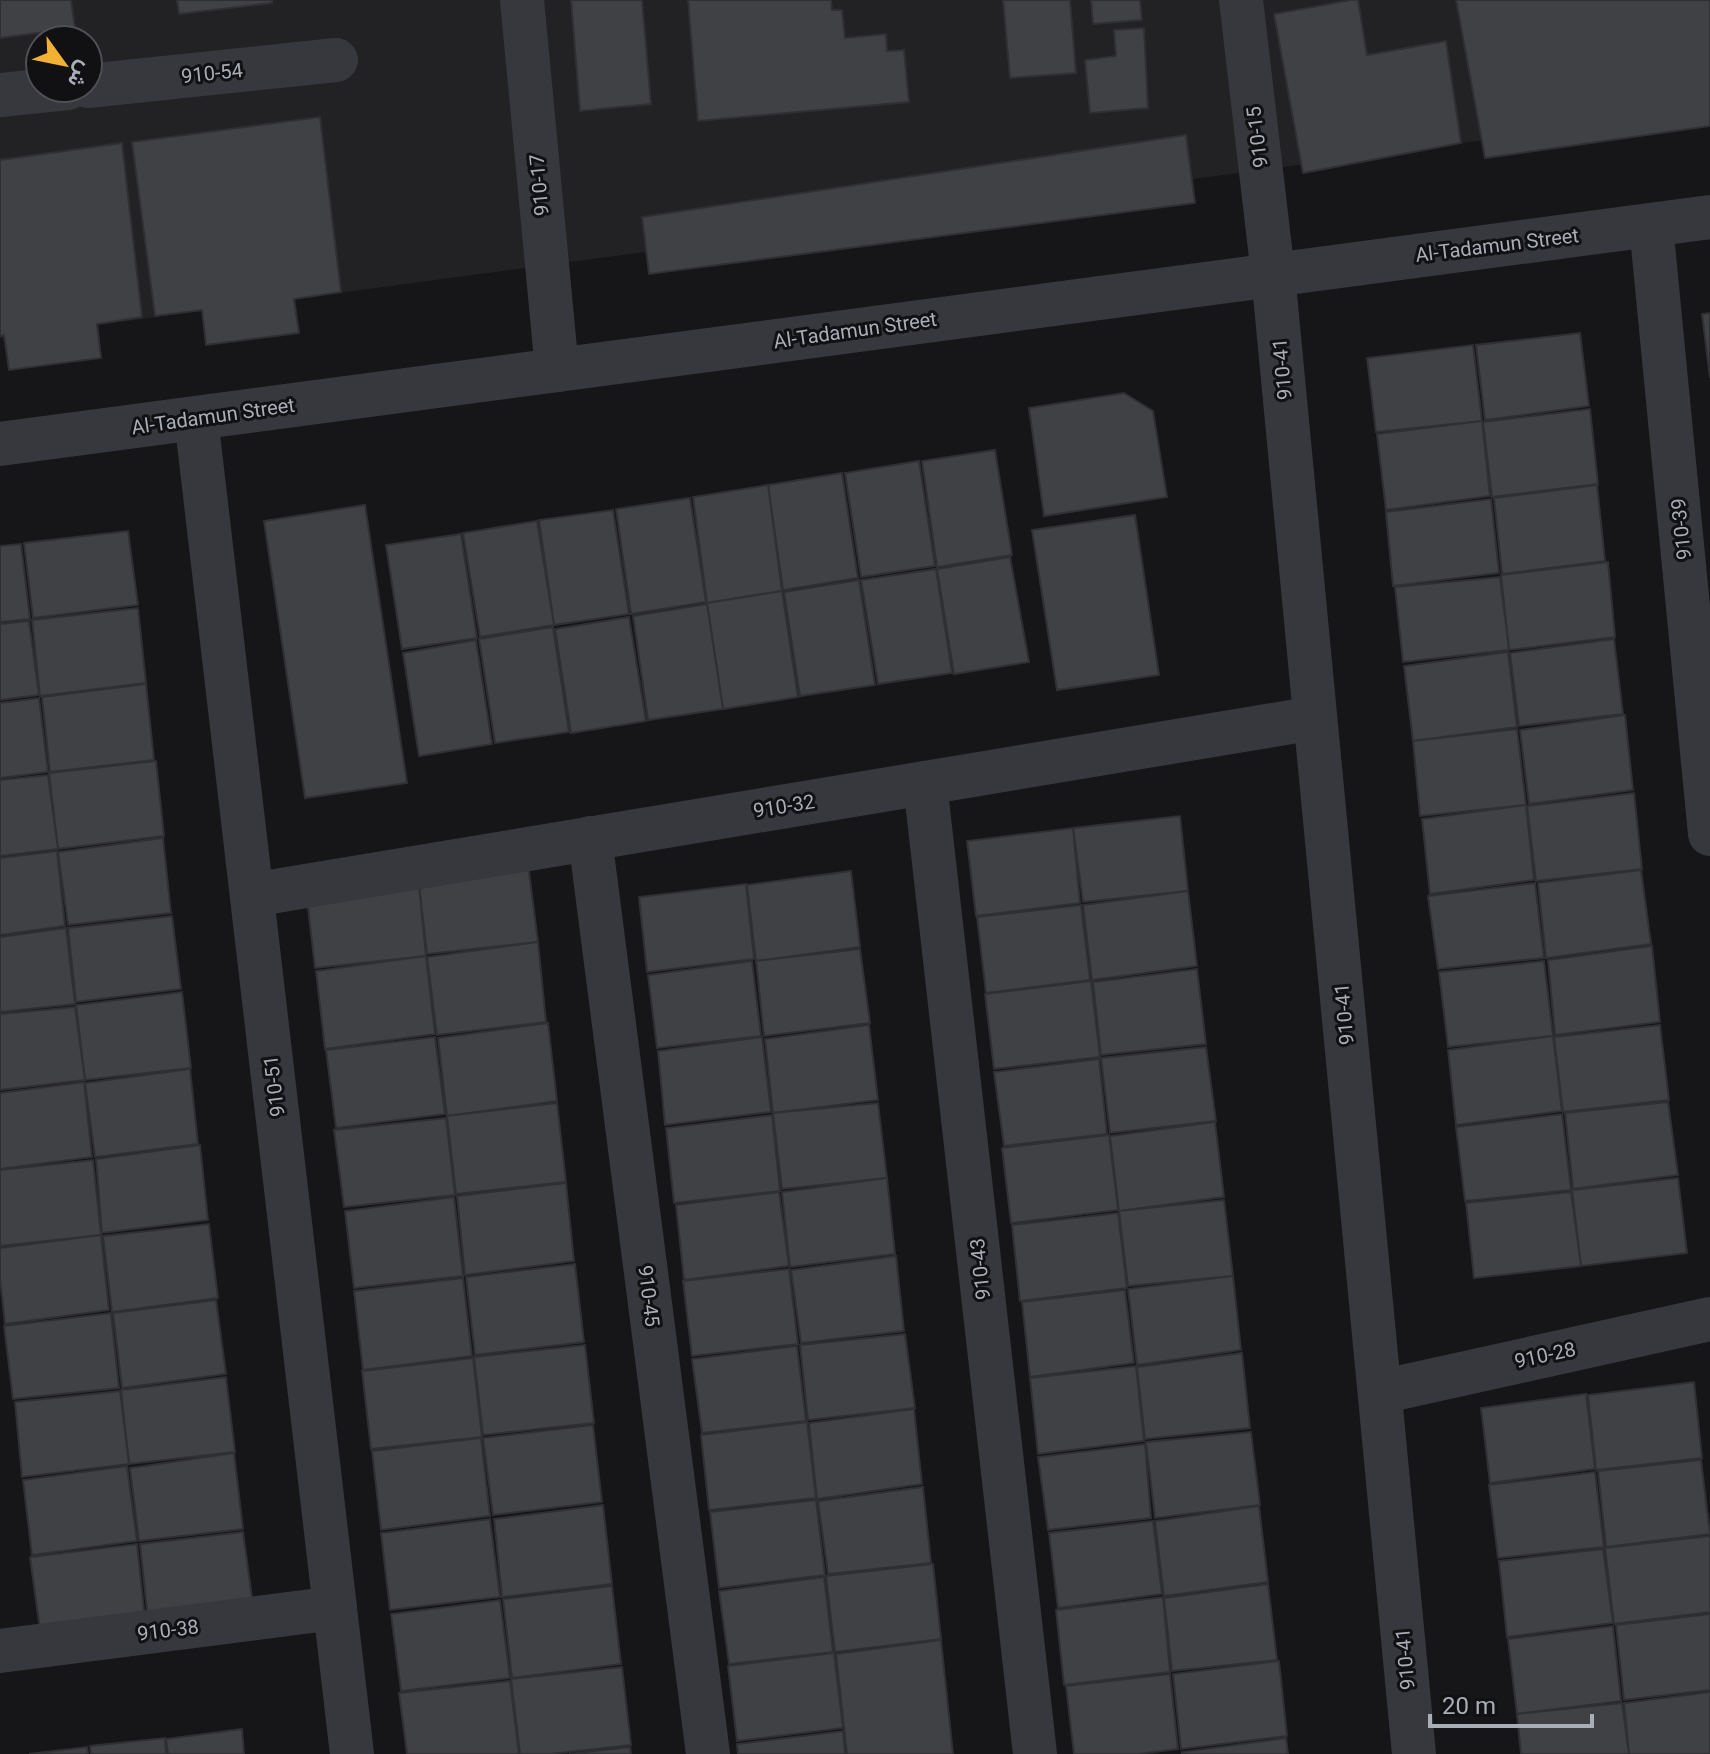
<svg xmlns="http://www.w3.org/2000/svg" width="1710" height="1754" viewBox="0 0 1710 1754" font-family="Roboto,Vazirmatn,sans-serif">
<rect width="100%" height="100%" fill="#161618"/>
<path fill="#222225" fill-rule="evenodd" d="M0,0H1710V110L0,338ZM40,40H88V88H40Z"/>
<g fill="#404145" stroke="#303034" stroke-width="2">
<path d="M0,0H71L75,28L0,38Z"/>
<path d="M177,0H272V3L179,14Z"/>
<path d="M571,0H642L651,104L580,111Z"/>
<path d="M688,0H831L832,10H842L845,38L886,34L887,51L904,50L909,102L698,121Z"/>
<path d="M1003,0H1070L1076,73L1010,78Z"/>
<path d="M1091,0H1140L1142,20L1093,24Z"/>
<path d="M1351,0H1358L1367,55L1446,41L1461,143L1303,173L1274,14Z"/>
<path d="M1456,0H1710V126L1485,158Z"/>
<path d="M1144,28L1148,108L1090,113L1085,60L1116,56L1114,30Z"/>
<path d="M320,117L341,292L294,299L299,333L206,345L202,310L155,316L132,142Z"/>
<path d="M1186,135L1195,203L649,274L642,217Z"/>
<path d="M122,143L142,317L97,324L101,358L9,370L4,335L0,336V160Z"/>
<path d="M1710,313V378L1702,314Z"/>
<path d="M1580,333L1589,406L1485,420L1476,345Z"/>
<path d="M1473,345L1482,421L1376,432L1367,358Z"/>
<path d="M1124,393L1153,411L1167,497L1044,516L1029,408Z"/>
<path d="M1590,409L1598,484L1492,497L1483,422Z"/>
<path d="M1482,421L1490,496L1386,510L1377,434Z"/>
<path d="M995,450L1012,555L937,567L922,461Z"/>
<path d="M919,461L935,566L861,577L845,473Z"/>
<path d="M842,473L858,578L783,590L768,485Z"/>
<path d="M768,485L782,591L707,603L693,497Z"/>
<path d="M1597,485L1605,561L1502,574L1494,498Z"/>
<path d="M690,498L706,602L631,614L616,509Z"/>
<path d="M1491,499L1499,573L1393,586L1386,512Z"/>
<path d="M365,505L407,783L305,798L264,521Z"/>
<path d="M613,510L629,614L554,625L539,520Z"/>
<path d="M1135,515L1159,675L1057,690L1032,530Z"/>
<path d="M537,521L554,625L480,637L463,533Z"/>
<path d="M128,531L138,605L33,618L24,543Z"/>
<path d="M461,534L477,638L402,649L386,545Z"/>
<path d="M21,544L30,619L0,622V546Z"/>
<path d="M1010,557L1029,662L954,674L937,569Z"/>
<path d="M1608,562L1615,637L1509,650L1501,575Z"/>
<path d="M936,569L952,673L878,684L861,580Z"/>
<path d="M1500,577L1509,650L1403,662L1395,587Z"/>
<path d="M859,580L875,685L800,696L784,592Z"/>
<path d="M782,591L798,697L723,709L707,603Z"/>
<path d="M707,604L723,709L648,720L633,616Z"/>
<path d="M138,608L146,683L40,696L32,620Z"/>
<path d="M629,617L646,721L571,733L555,629Z"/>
<path d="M29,621L39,695L0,700V624Z"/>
<path d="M553,627L569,732L495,743L479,639Z"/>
<path d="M1614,639L1623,714L1519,726L1510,653Z"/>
<path d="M476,640L492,744L419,756L403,653Z"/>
<path d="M1508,652L1517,727L1413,741L1404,666Z"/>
<path d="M146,684L154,760L50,772L42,697Z"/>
<path d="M39,698L48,772L0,778V703Z"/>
<path d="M1625,715L1633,790L1529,804L1520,730Z"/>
<path d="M1517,729L1526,805L1420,816L1413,741Z"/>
<path d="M156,761L164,836L58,849L49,773Z"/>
<path d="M48,775L58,849L0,856V780Z"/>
<path d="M1634,793L1642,869L1536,881L1527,806Z"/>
<path d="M1526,805L1534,880L1430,894L1422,819Z"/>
<path d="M1180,816L1188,891L1083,902L1073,828Z"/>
<path d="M1073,828L1080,903L976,916L967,841Z"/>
<path d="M163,838L171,913L68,925L58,852Z"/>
<path d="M57,851L65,926L0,935V858Z"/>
<path d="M528,864L538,942L427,954L418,876Z"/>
<path d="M1641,870L1651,944L1546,958L1538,883Z"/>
<path d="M851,871L860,947L756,961L747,885Z"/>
<path d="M418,876L426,956L315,968L306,890Z"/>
<path d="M1535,883L1544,958L1438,969L1428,896Z"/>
<path d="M746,884L754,959L647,972L639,897Z"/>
<path d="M1188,891L1197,966L1092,980L1083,905Z"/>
<path d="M1081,905L1090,980L986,993L977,917Z"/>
<path d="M172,916L181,989L76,1002L68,928Z"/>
<path d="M66,928L75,1004L0,1012V937Z"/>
<path d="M538,942L546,1022L437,1035L427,957Z"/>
<path d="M1652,946L1660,1022L1555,1035L1548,960Z"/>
<path d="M860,949L870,1023L764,1036L756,961Z"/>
<path d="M426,956L435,1034L325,1049L316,971Z"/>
<path d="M752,961L761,1036L657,1048L648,975Z"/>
<path d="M1544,961L1553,1036L1448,1047L1439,972Z"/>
<path d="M1197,969L1206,1044L1101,1055L1093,982Z"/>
<path d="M1091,981L1100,1057L994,1069L985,994Z"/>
<path d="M182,992L191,1068L85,1080L76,1005Z"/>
<path d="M75,1007L85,1080L0,1090V1014Z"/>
<path d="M548,1023L557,1101L447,1116L438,1038Z"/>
<path d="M869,1025L878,1100L773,1113L765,1039Z"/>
<path d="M1660,1025L1669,1100L1563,1112L1554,1037Z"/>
<path d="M1553,1036L1562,1111L1456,1125L1448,1050Z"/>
<path d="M435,1037L445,1114L336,1128L326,1050Z"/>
<path d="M762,1037L771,1112L665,1125L658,1051Z"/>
<path d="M1206,1047L1216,1121L1110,1133L1101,1058Z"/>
<path d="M1099,1059L1107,1134L1004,1146L994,1072Z"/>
<path d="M190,1069L198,1144L95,1157L85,1083Z"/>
<path d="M84,1082L92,1157L0,1169V1093Z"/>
<path d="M1668,1102L1678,1175L1573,1189L1565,1113Z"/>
<path d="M557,1103L566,1182L456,1194L447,1116Z"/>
<path d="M878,1103L887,1178L782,1189L773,1113Z"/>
<path d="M1562,1114L1571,1190L1465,1201L1456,1127Z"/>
<path d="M772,1115L780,1191L674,1203L666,1128Z"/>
<path d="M446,1118L455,1195L344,1207L334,1130Z"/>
<path d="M1215,1122L1224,1197L1119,1211L1110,1136Z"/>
<path d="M1109,1135L1118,1210L1011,1223L1002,1148Z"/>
<path d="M200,1145L208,1220L102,1233L96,1159Z"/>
<path d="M93,1160L101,1235L0,1246V1170Z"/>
<path d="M887,1178L895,1254L790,1267L782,1192Z"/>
<path d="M1678,1178L1687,1253L1581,1266L1572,1190Z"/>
<path d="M566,1183L574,1261L465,1275L457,1196Z"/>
<path d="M779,1192L789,1266L684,1280L676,1205Z"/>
<path d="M1571,1192L1581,1266L1474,1278L1466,1203Z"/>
<path d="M454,1197L463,1276L354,1288L345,1211Z"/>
<path d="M1224,1200L1233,1276L1128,1286L1119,1211Z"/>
<path d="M1118,1213L1127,1288L1020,1301L1012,1225Z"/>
<path d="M209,1224L218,1298L112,1312L103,1236Z"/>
<path d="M101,1235L109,1310L5,1324L0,1278V1248Z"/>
<path d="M896,1256L904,1331L801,1343L791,1270Z"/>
<path d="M575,1264L584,1342L475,1355L466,1277Z"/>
<path d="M789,1269L798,1344L692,1356L683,1281Z"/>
<path d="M1233,1276L1241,1350L1137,1365L1128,1289Z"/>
<path d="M463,1278L472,1356L363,1370L354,1291Z"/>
<path d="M1125,1290L1134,1363L1030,1377L1022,1302Z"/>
<path d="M216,1300L226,1374L122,1388L113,1313Z"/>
<path d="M111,1313L119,1388L13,1399L4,1326Z"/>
<path d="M905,1334L915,1408L808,1420L800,1345Z"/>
<path d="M585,1345L594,1423L483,1435L474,1357Z"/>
<path d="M797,1346L806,1421L702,1433L692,1359Z"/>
<path d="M1242,1353L1250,1428L1145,1439L1137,1367Z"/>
<path d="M473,1358L482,1437L371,1449L362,1371Z"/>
<path d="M1136,1366L1144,1441L1038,1454L1030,1378Z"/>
<path d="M226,1377L235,1452L129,1464L121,1390Z"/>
<path d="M1694,1382L1702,1458L1596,1470L1588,1395Z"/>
<path d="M120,1391L129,1464L22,1477L15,1402Z"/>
<path d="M1586,1394L1595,1469L1490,1483L1481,1408Z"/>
<path d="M914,1409L922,1484L817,1499L809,1423Z"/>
<path d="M807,1422L816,1498L709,1510L701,1435Z"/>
<path d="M593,1425L602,1502L493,1515L483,1438Z"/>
<path d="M1251,1432L1260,1505L1155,1518L1146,1442Z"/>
<path d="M481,1438L490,1516L381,1530L372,1451Z"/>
<path d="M1145,1444L1151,1518L1048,1530L1038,1457Z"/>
<path d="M234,1453L243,1529L139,1541L130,1468Z"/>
<path d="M1701,1460L1710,1534L1606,1547L1598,1471Z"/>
<path d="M127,1466L137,1541L32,1555L23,1480Z"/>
<path d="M1595,1472L1604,1547L1498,1558L1489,1485Z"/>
<path d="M923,1487L931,1563L828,1574L818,1501Z"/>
<path d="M816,1500L825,1575L719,1588L710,1512Z"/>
<path d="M603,1505L612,1584L502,1597L494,1519Z"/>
<path d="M1259,1506L1268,1582L1164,1596L1155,1521Z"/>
<path d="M490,1519L500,1597L390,1610L381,1533Z"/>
<path d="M1153,1521L1162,1594L1058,1608L1049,1533Z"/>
<path d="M243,1532L253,1605L148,1619L140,1544Z"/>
<path d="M1710,1536V1612L1614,1624L1605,1548Z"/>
<path d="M137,1544L145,1620L40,1630L30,1557Z"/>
<path d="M1603,1549L1613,1623L1507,1637L1499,1561Z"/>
<path d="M933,1564L941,1639L835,1652L826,1576Z"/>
<path d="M824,1577L833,1652L729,1664L719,1591Z"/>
<path d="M1268,1584L1277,1660L1172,1671L1164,1598Z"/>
<path d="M612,1586L621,1664L512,1678L503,1599Z"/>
<path d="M1163,1597L1170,1672L1064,1685L1056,1610Z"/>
<path d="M500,1600L510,1678L401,1691L391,1614Z"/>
<path d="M1710,1614V1690L1624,1700L1616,1625Z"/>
<path d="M1613,1626L1621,1701L1517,1714L1508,1639Z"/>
<path d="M941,1640L953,1754H847L836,1654Z"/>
<path d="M834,1653L843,1728L737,1741L728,1666Z"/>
<path d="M1279,1661L1287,1736L1181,1749L1173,1674Z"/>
<path d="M622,1667L631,1745L550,1754H520L511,1679Z"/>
<path d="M1170,1674L1178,1749L1139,1754H1074L1066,1686Z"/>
<path d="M510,1681L519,1754H407L399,1693Z"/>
<path d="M1710,1692V1754H1629L1624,1703Z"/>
<path d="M1622,1703L1629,1754H1521L1517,1714Z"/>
<path d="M242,1729L244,1754H168L166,1739Z"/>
<path d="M843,1731L845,1754H738L737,1744Z"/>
<path d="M165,1738L166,1754H91L90,1746Z"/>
<path d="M1286,1738L1288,1754H1182V1752Z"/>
<path d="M87,1747L88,1754H29Z"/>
<path d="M630,1747L631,1754H569Z"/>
</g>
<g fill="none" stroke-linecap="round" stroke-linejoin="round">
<g stroke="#37383d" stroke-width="44">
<path d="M522,0L557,370"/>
<path d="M1241,0L1273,274L1414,1754"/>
<path d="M88,86L336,60"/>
<path d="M0,95L68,88"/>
<path d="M1651,225L1710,834"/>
<path d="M196,418L352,1754"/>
<path d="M0,444L1710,217"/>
<path d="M925,783L1035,1754"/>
<path d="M590,838L708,1754"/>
<path d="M252,895L1315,718"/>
<path d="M1380,1392L1710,1319"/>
<path d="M0,1651L335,1608"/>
</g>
</g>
<g text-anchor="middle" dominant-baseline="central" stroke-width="6" stroke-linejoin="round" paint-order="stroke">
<g font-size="20" fill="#a8adb8" stroke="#111113">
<text transform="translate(212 73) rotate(-6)">910-54</text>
<text transform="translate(1257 137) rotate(-97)">910-15</text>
<text transform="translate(539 185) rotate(-95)">910-17</text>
<text transform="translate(1497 245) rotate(-7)">Al-Tadamun Street</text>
<text transform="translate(855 330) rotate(-8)">Al-Tadamun Street</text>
<text transform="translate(1282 369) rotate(-95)">910-41</text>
<text transform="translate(213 416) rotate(-8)">Al-Tadamun Street</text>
<text transform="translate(1681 529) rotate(-96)">910-39</text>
<text transform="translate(784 806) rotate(-9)">910-32</text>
<text transform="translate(1344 1014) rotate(-95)">910-41</text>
<text transform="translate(274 1086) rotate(-97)">910-51</text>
<text transform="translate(980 1269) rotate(-96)">910-43</text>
<text transform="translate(649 1296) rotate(83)">910-45</text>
<text transform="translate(1545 1355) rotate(-12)">910-28</text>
<text transform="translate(168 1630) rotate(-7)">910-38</text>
<text transform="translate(1405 1659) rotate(-95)">910-41</text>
</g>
</g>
<g transform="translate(64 64) rotate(123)"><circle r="38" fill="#111113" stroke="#4d4f55" stroke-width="2"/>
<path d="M0-6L14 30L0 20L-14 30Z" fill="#f2b134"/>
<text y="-12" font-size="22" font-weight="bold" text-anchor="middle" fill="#a8adb8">ش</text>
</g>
<path d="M1430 1714v12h162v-12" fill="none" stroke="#a8adb8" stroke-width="4"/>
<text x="1442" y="1714" font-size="24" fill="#a8adb8" stroke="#111113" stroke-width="6" paint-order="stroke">20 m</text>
</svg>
